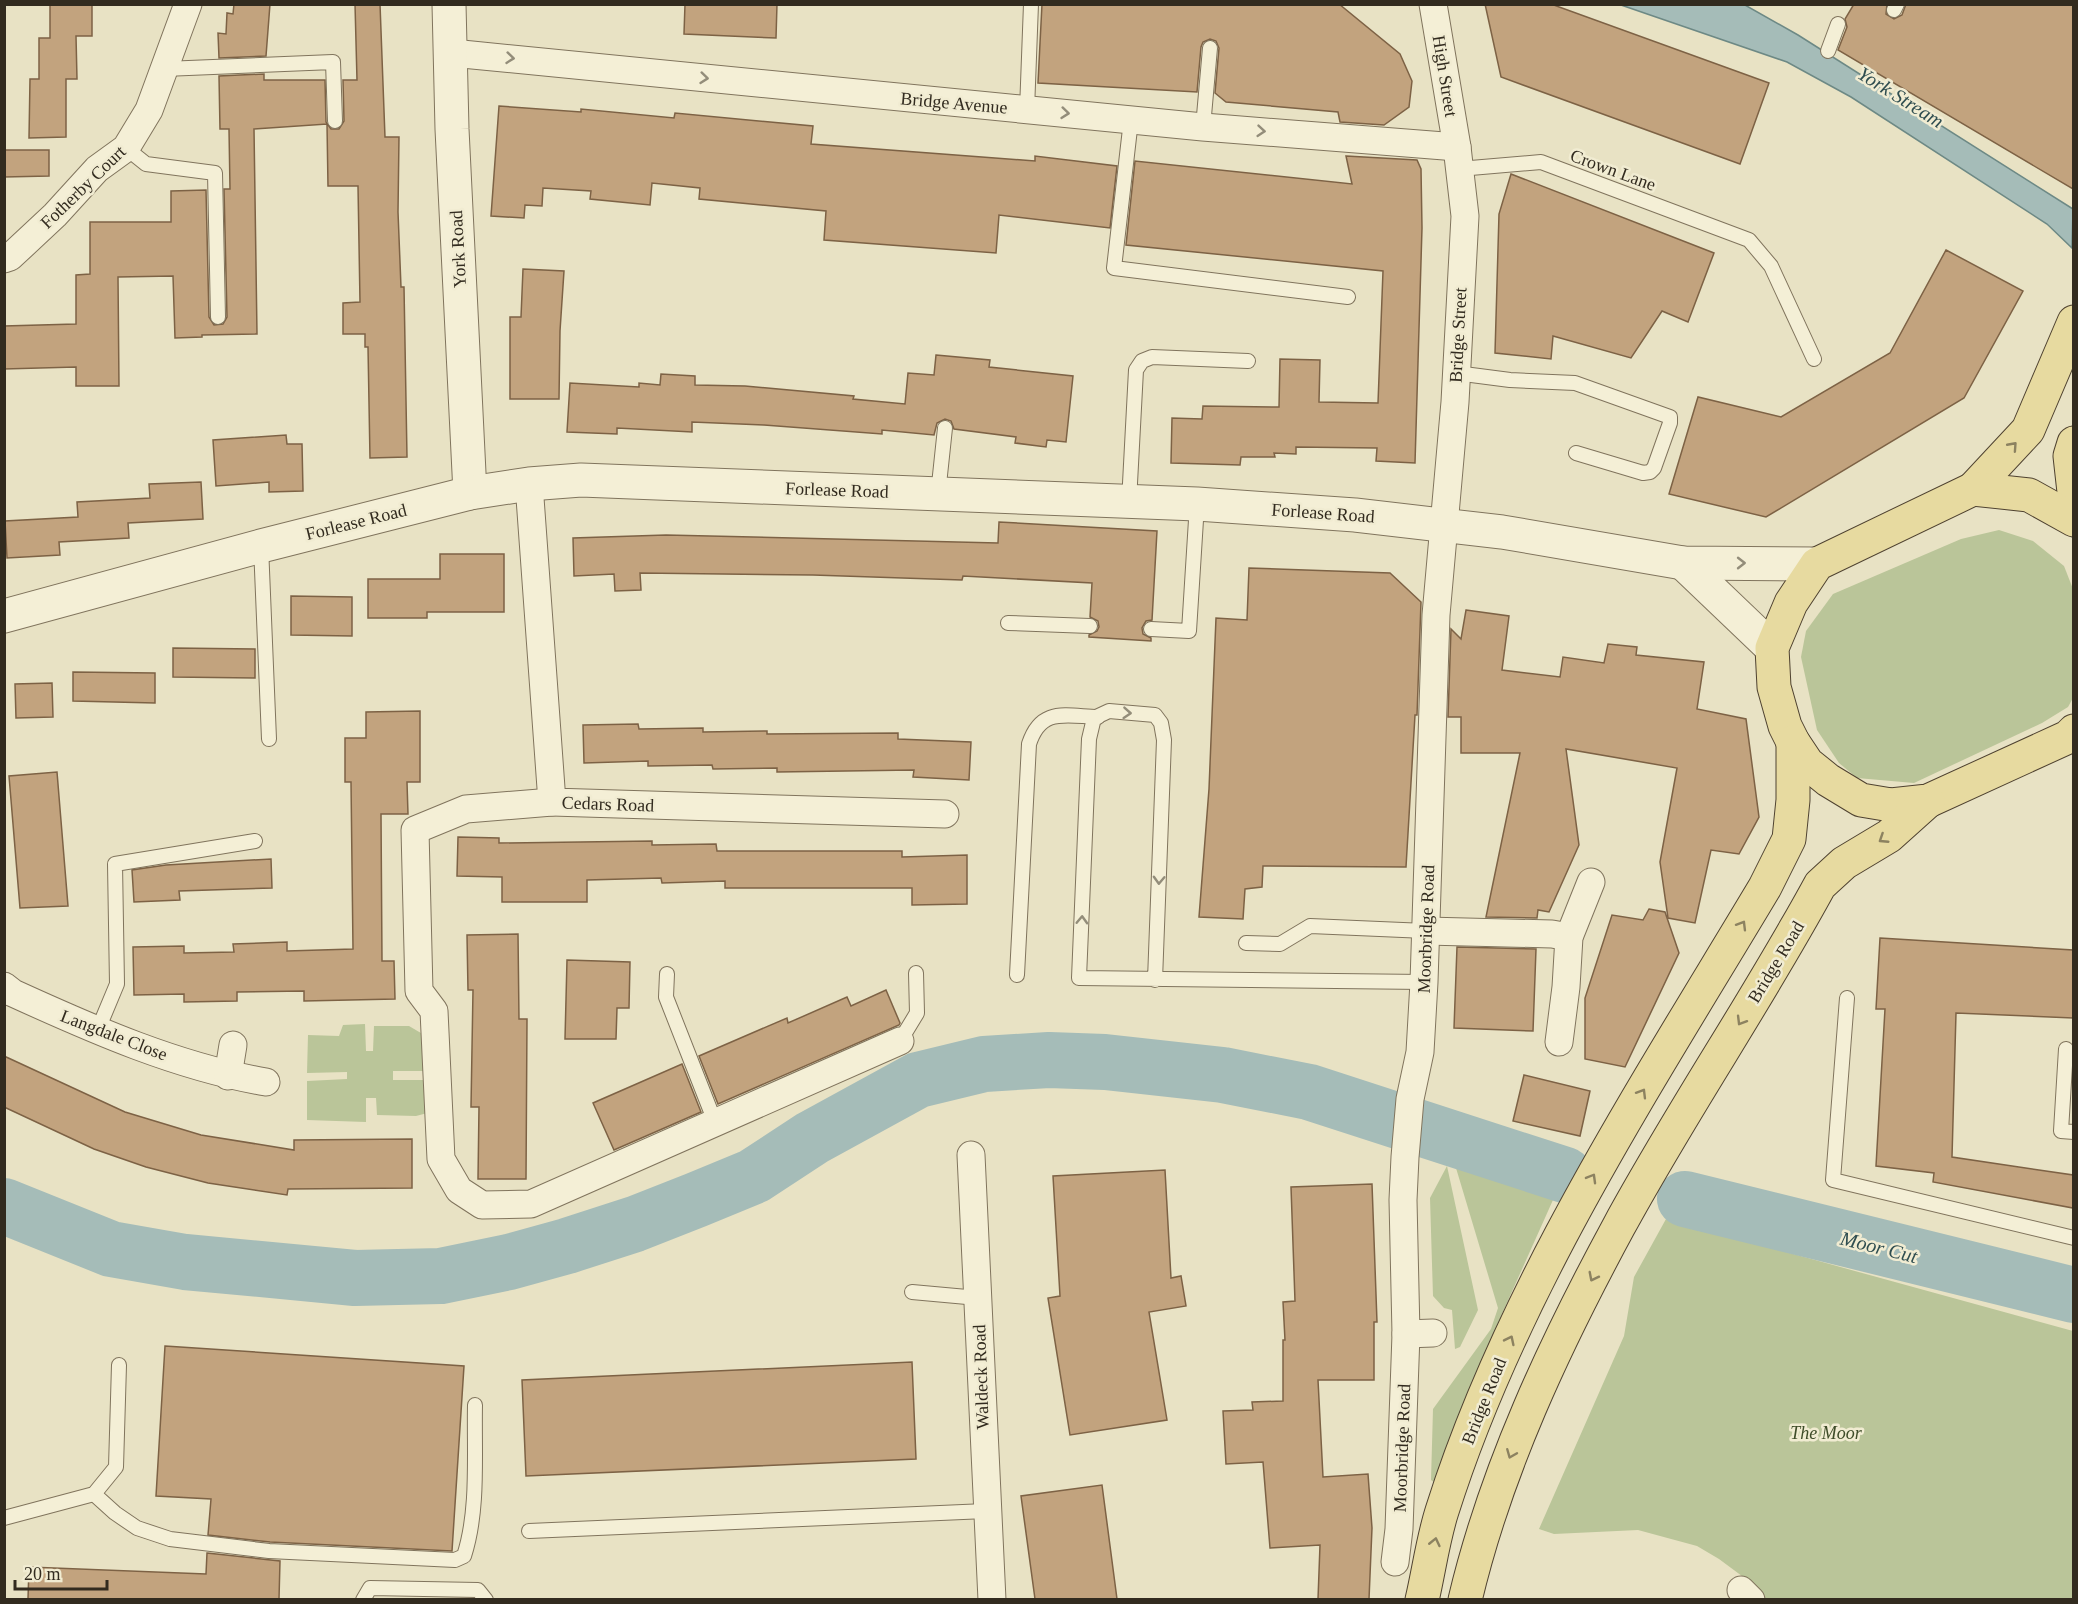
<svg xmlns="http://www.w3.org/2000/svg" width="2078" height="1604" viewBox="0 0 2078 1604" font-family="Georgia,serif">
<rect width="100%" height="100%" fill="#e8e2c4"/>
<g fill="#bac599">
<path d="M1999,530L2033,541L2064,566L2073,589V698L2068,707L2042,723L1914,783L1857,778L1839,763L1817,730L1801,657L1806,631L1833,594L1961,539Z"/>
<path d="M365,1024L366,1051H373L374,1026H409L426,1036L435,1071H393V1080H434L435,1111L416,1116L377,1115L376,1098H366V1122L307,1120V1081L347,1079V1072L307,1073L308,1035L339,1036L343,1025Z"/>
<path d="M1454,1141L1565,1173C1520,1275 1471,1377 1435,1483L1431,1480L1433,1409L1491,1329L1498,1308L1453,1158Z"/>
<path d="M1447,1166L1478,1310L1460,1347L1455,1349L1452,1310L1444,1308L1433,1296L1430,1198Z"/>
<path d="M1666,1219L2073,1331V1599H1765L1750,1582L1719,1559L1697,1546L1638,1530L1554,1534L1539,1529L1624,1336L1634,1277Z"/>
</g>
<path fill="#a5bcb8" stroke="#6d8985" stroke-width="1.5" d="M1621,5H1745L1798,35L2073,209L2072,248L2047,224L1851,97L1787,62Z"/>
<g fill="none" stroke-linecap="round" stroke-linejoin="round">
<g stroke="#a5bcb8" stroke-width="56">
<path d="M1685,1199L2074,1295"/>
<path d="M4,1206L111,1249L185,1262L355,1278L441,1276L509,1262L567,1246L635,1224L696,1200L754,1176L812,1138L918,1080L984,1064L1049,1060L1105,1062L1223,1075L1309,1092L1565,1175"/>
</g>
</g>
<g fill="#c2a37e" stroke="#7d6245" stroke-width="1.5">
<path d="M50,4H92V36H76L77,79H66V137L29,138L30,79H39V38H50Z"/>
<path d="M234,4H270L266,56L219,58L218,33L226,34L227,13L233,14Z"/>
<path d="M355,4H380L385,137H399L398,212L401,287H404L407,457L370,458L368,347H365V334H343V303L360,302L358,186H328L327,124L254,129L257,334L202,335V337L175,338L173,276L118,277L119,386H76V367L4,369V326L76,324V275L90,274V222H171V191L206,190L209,317L214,325L223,324L227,317L224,189H230L229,129H220L219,76L264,74V80H325L326,122L331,129H339L344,121L343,80H357Z"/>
<path d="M685,4H777L776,38L684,34Z"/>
<path d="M1042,4H1339L1400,54L1412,81L1409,107L1384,125L1340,122L1338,112L1226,102L1215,93L1219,48L1216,41L1210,39L1203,42L1201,47L1197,92L1038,83Z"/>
<path d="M1485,4H1551L1769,83L1740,164L1501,77Z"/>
<path d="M1854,4H1887L1886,14L1894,19L1902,15L1906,4H2073V189L1838,50L1847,27L1845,19Z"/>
<path d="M499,106L581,112V109L674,118L675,113L813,126L811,144L1035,161V156L1117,166L1110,228L999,215L996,253L824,240L826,211L699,199L700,188L652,183L650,205L590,199L591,191L543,188L542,206L525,205L524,218L491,216Z"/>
<path d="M4,150H49V176L4,177Z"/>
<path d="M1346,156L1417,160L1421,169L1422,228L1415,463L1376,461L1377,448L1296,447V454L1274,453L1275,457H1241L1240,465L1171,463L1172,418L1202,419L1203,406L1279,407L1280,359L1320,360L1319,402L1378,403L1383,271L1126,245L1135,161L1352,184Z"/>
<path d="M1511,174L1714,253L1688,322L1662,311L1631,358L1553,336L1551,359L1495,353L1499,214Z"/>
<path d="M1946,250L2023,291L1964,398L1766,517L1669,494L1698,397L1781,417L1890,353Z"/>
<path d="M523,269L564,271L560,331L559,399H510V317H521Z"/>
<path d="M936,355L990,360L989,367L1073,376L1066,442L1047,440L1046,447L1015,443L1016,437L954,429L951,421L945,419L937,423L934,435L882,430V434L764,425L692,422V432L617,428V434L567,432L570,383L639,387V383L660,385L661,374L695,376V385L745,386L854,396L853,399L905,404L908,373L934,375Z"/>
<path d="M286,435L287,444H302L303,491L269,492V482L216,486L213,440Z"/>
<path d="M201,482L203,519L128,523L129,538L59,542L60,555L7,558L5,521L78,517L77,502L150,498L149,484Z"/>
<path d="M999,522L1157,531L1152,620L1146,621L1142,628L1143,634L1151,638V641L1089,637V635L1097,631L1099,627L1098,621L1090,617L1092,583L963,576L962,580L813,575L640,573L641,590L615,591L614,574L574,576L573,538L666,535L998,543Z"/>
<path d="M440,554H504V612H427V618H368V579H440Z"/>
<path d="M1249,568L1390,573L1421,602L1417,715H1415L1406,867L1263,866L1262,887L1245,889L1243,919L1199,917L1209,789L1216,618L1247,620Z"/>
<path d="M291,596L352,597V636L291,635Z"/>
<path d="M1466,610L1509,616L1502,670L1560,677L1563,657L1604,663L1608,644L1637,647L1636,655L1704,662L1697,709L1746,719L1759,817L1739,854L1711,850L1695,923L1668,918L1660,862L1677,768L1566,749L1579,845L1549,912L1538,910L1537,918L1486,917L1520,753H1461V717H1448L1451,629L1461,639Z"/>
<path d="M173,648L255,649V678L173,677Z"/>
<path d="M73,672L155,673V703L73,701Z"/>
<path d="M52,683L53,717L16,718L15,684Z"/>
<path d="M420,711V782H407L408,814H381L382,961H394L395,999L304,1001V991L237,992V1001L184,1002V994L134,995L133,947L184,946V953L234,952L233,944L287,942V951L353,949L351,782H345V738H366V712Z"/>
<path d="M638,724L639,729L703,728V732L767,731V734L898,733V739L971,742L969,780L913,777L914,770L777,772V768L713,769L712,765L648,766V761L584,763L583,725Z"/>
<path d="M57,772L68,906L20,908L9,776Z"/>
<path d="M458,837L499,838V843L652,841V845L716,844L717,851H902V857L967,855V904L912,905V888H725V881L662,883L661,878L587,880V902H502V877L457,876Z"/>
<path d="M271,859L272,888L179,891L180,900L134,902L132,870L166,865Z"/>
<path d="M1649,909L1665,912L1679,953L1625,1067L1585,1059V998L1612,915L1643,920Z"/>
<path d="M518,934L519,1019H527L526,1179H478L479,1107H471L473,990H468L467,935Z"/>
<path d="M1880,938L2073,950V1018L1956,1013L1952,1157L2073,1175V1208L1933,1182L1934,1173L1876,1166L1885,1009H1876Z"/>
<path d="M1457,947L1536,949L1533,1031L1454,1028Z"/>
<path d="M567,960L630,962L629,1008H617L616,1039H565Z"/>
<path d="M886,990L900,1023L899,1025L718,1104L699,1056L787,1018L788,1023L847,997L851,1006Z"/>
<path d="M4,1056L125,1112L201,1135L294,1150V1140L412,1139V1188L288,1189L287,1195L208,1183L146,1167L94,1149L4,1107Z"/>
<path d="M682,1064L701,1112L614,1150L593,1103Z"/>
<path d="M1524,1075L1590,1091L1580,1136L1513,1121Z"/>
<path d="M1165,1170L1171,1278L1181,1276L1186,1306L1149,1312L1167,1420L1070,1435L1048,1298L1060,1296L1053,1176Z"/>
<path d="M1372,1184L1377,1322H1374V1380H1318L1323,1477L1368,1474L1372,1528L1369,1599H1318L1320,1545L1270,1548L1263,1462L1226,1464L1223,1411L1253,1410L1252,1402L1283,1401V1340H1285L1283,1302L1295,1301L1291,1187Z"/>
<path d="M165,1346L464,1366L452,1551L270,1542L208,1535L211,1499L156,1496Z"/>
<path d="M912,1362L916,1459L526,1476L522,1380Z"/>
<path d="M1102,1485L1117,1599H1035L1021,1496Z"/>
<path d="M207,1553L280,1561L279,1599H28L29,1567L206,1574Z"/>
</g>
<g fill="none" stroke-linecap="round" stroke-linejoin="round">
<g stroke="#80745d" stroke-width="16">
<g id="service">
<path d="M1894,10L1897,4"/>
<path d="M1828,51L1838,24"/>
<path d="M164,69L333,62L335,121"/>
<path d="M1027,110L1031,4"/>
<path d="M1131,120L1114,268L1348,297"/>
<path d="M1203,127L1210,48"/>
<path d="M126,148L146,164L215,173L218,317"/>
<path d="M1459,169L1541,162L1749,240L1771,266L1814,359"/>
<path d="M1456,373L1510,380L1575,383L1670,417V423L1654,468L1650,472L1643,473L1576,453"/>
<path d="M938,494L945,428"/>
<path d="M1129,502L1136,370L1142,361L1152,357L1248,361"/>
<path d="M261,546L269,739"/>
<path d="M1008,623L1090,626"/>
<path d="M1151,629L1189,631L1197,504"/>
<path d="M1246,943L1280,944L1310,926L1426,931"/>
<path d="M667,974L666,997L715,1122"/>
<path d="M1017,975L1029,744C1041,707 1065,716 1098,717"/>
<path d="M1155,980L1164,740L1161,723L1155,715L1109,711L1094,718L1089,739L1079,978L1424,982"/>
<path d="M1847,998L1833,1180L2074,1238"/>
<path d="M97,1032L117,984L115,864L255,841"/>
<path d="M900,1041L917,1013L916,973"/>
<path d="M2066,1049L2061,1131L2074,1132"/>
<path d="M912,1292L978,1298"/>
<path d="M94,1494L115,1513L137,1528L170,1539L269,1551L455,1560L464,1556C479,1510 474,1453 475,1405"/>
<path d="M4,1518L94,1494L116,1467L119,1365"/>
<path d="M529,1531L986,1511"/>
<path d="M363,1600L370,1588L478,1590L486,1600"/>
</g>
</g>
<g stroke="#80745d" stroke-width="29">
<g id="minor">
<path d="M452,53L1203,127L1457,147"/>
<path d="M4,259L10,257L55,215L97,169L126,148L149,110L188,4"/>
<path d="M529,484L552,802L945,814"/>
<path d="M552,802L466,809L415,830L419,991L434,1011L441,1159L459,1190L482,1205L531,1204L900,1041"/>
<path d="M1426,931L1552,934L1569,937"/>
<path d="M4,986L13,993C94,1030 178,1067 266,1082"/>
<path d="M1559,1042L1566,987L1569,937L1591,882"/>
<path d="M228,1076L233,1045"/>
<path d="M971,1155L992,1600"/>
<path d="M1406,1334L1433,1333"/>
<path d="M1395,1562L1399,1529L1406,1334L1403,1200L1405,1157L1410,1099L1420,1052L1424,982L1436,615L1455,402L1465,216L1457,147L1433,4"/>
<path d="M1741,1590L1751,1600"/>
</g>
</g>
<g stroke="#80745d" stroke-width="35">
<g id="tertiary">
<path d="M449,4L452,129L470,493"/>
<path d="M1683,563L1772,648"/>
<path d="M4,616L261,546L470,493L529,484L581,480L1197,504L1355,515L1502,532L1683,563L1817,564"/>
</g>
</g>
<g stroke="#4f4230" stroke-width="35">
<g id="primary">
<path d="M2074,443L2070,456L2074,492"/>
<path d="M1973,489L2028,430L2074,322"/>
<path d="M2074,520L2029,495L1973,489L1817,564L1791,603L1772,648L1774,687L1785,726L1793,742L1807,763L1828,780L1861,800L1891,805L1928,801L2068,737L2074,731"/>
<path d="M1422,1600C1429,1570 1433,1539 1442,1511C1512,1289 1646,1086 1765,887L1789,839L1793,800V742"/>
<path d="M1465,1600C1496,1469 1555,1344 1619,1226C1682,1110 1757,1001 1820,885L1844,863L1889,836L1928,801"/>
</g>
</g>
<use href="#service" stroke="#f4efd6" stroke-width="14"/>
<use href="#minor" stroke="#f4efd6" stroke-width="27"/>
<use href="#tertiary" stroke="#f4efd6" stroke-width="33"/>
<use href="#primary" stroke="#e7daa0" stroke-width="33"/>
</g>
<defs><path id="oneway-chevron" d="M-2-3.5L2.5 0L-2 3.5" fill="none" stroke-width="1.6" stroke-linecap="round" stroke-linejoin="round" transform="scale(1.5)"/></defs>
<g stroke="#938d7a">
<use href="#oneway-chevron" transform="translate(510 58) rotate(6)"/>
<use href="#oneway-chevron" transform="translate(704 78) rotate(6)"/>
<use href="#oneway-chevron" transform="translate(1065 113) rotate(6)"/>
<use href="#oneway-chevron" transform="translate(1261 131) rotate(5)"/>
<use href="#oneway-chevron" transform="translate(1741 563)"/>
<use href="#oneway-chevron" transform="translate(1127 713) rotate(4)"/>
<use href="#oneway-chevron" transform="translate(1159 880) rotate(92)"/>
<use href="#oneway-chevron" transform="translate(1082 920) rotate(-88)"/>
</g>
<g stroke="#8c8260">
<use href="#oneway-chevron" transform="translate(2013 446) rotate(-48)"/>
<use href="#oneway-chevron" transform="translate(1883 839) rotate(147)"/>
<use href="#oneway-chevron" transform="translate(1742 925) rotate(-59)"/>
<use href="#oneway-chevron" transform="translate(1741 1021) rotate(121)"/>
<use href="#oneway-chevron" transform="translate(1642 1093) rotate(-59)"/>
<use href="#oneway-chevron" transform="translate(1592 1178) rotate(-60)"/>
<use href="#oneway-chevron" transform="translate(1593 1277) rotate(117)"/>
<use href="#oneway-chevron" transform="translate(1510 1340) rotate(-64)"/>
<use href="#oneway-chevron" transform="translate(1511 1454) rotate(112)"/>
<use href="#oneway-chevron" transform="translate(1435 1542) rotate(-77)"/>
</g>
<g text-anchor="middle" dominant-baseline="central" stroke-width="5" stroke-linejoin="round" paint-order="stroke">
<g font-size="18" fill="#322b1f" stroke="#f1ecd2">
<text transform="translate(1445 76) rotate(81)">High Street</text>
<text transform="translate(954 103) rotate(5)">Bridge Avenue</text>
<text transform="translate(1613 170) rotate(20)">Crown Lane</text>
<text transform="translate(83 187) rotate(-44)">Fotherby Court</text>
<text transform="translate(458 249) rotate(-93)">York Road</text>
<text transform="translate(1458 335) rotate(-87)">Bridge Street</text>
<text transform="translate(837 490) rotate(2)">Forlease Road</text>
<text transform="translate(1323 513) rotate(4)">Forlease Road</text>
<text transform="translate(356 522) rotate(-14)">Forlease Road</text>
<text transform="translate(608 804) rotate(2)">Cedars Road</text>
<text transform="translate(1426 929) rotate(-88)">Moorbridge Road</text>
<text transform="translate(1776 962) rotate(-59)">Bridge Road</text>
<text transform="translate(114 1035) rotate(21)">Langdale Close</text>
<text transform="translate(981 1377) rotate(-92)">Waldeck Road</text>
<text transform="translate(1484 1401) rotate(-68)">Bridge Road</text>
<text transform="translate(1402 1448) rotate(-88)">Moorbridge Road</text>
</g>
<g font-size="18" font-style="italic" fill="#3e4c28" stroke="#f1ecd2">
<text x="1826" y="1433">The Moor</text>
</g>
<g font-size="20" font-style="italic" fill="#304e50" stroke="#f1ecd2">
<text transform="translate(1901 97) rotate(32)">York Stream</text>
<text transform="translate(1879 1247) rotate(14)">Moor Cut</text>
</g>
</g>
<rect width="2078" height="1604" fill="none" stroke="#322b1f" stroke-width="12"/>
<path d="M15 1580v9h92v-9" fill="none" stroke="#322b1f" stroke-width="3"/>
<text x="24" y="1580" font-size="18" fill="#322b1f" stroke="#f1ecd2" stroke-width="4.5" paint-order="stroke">20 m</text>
</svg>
